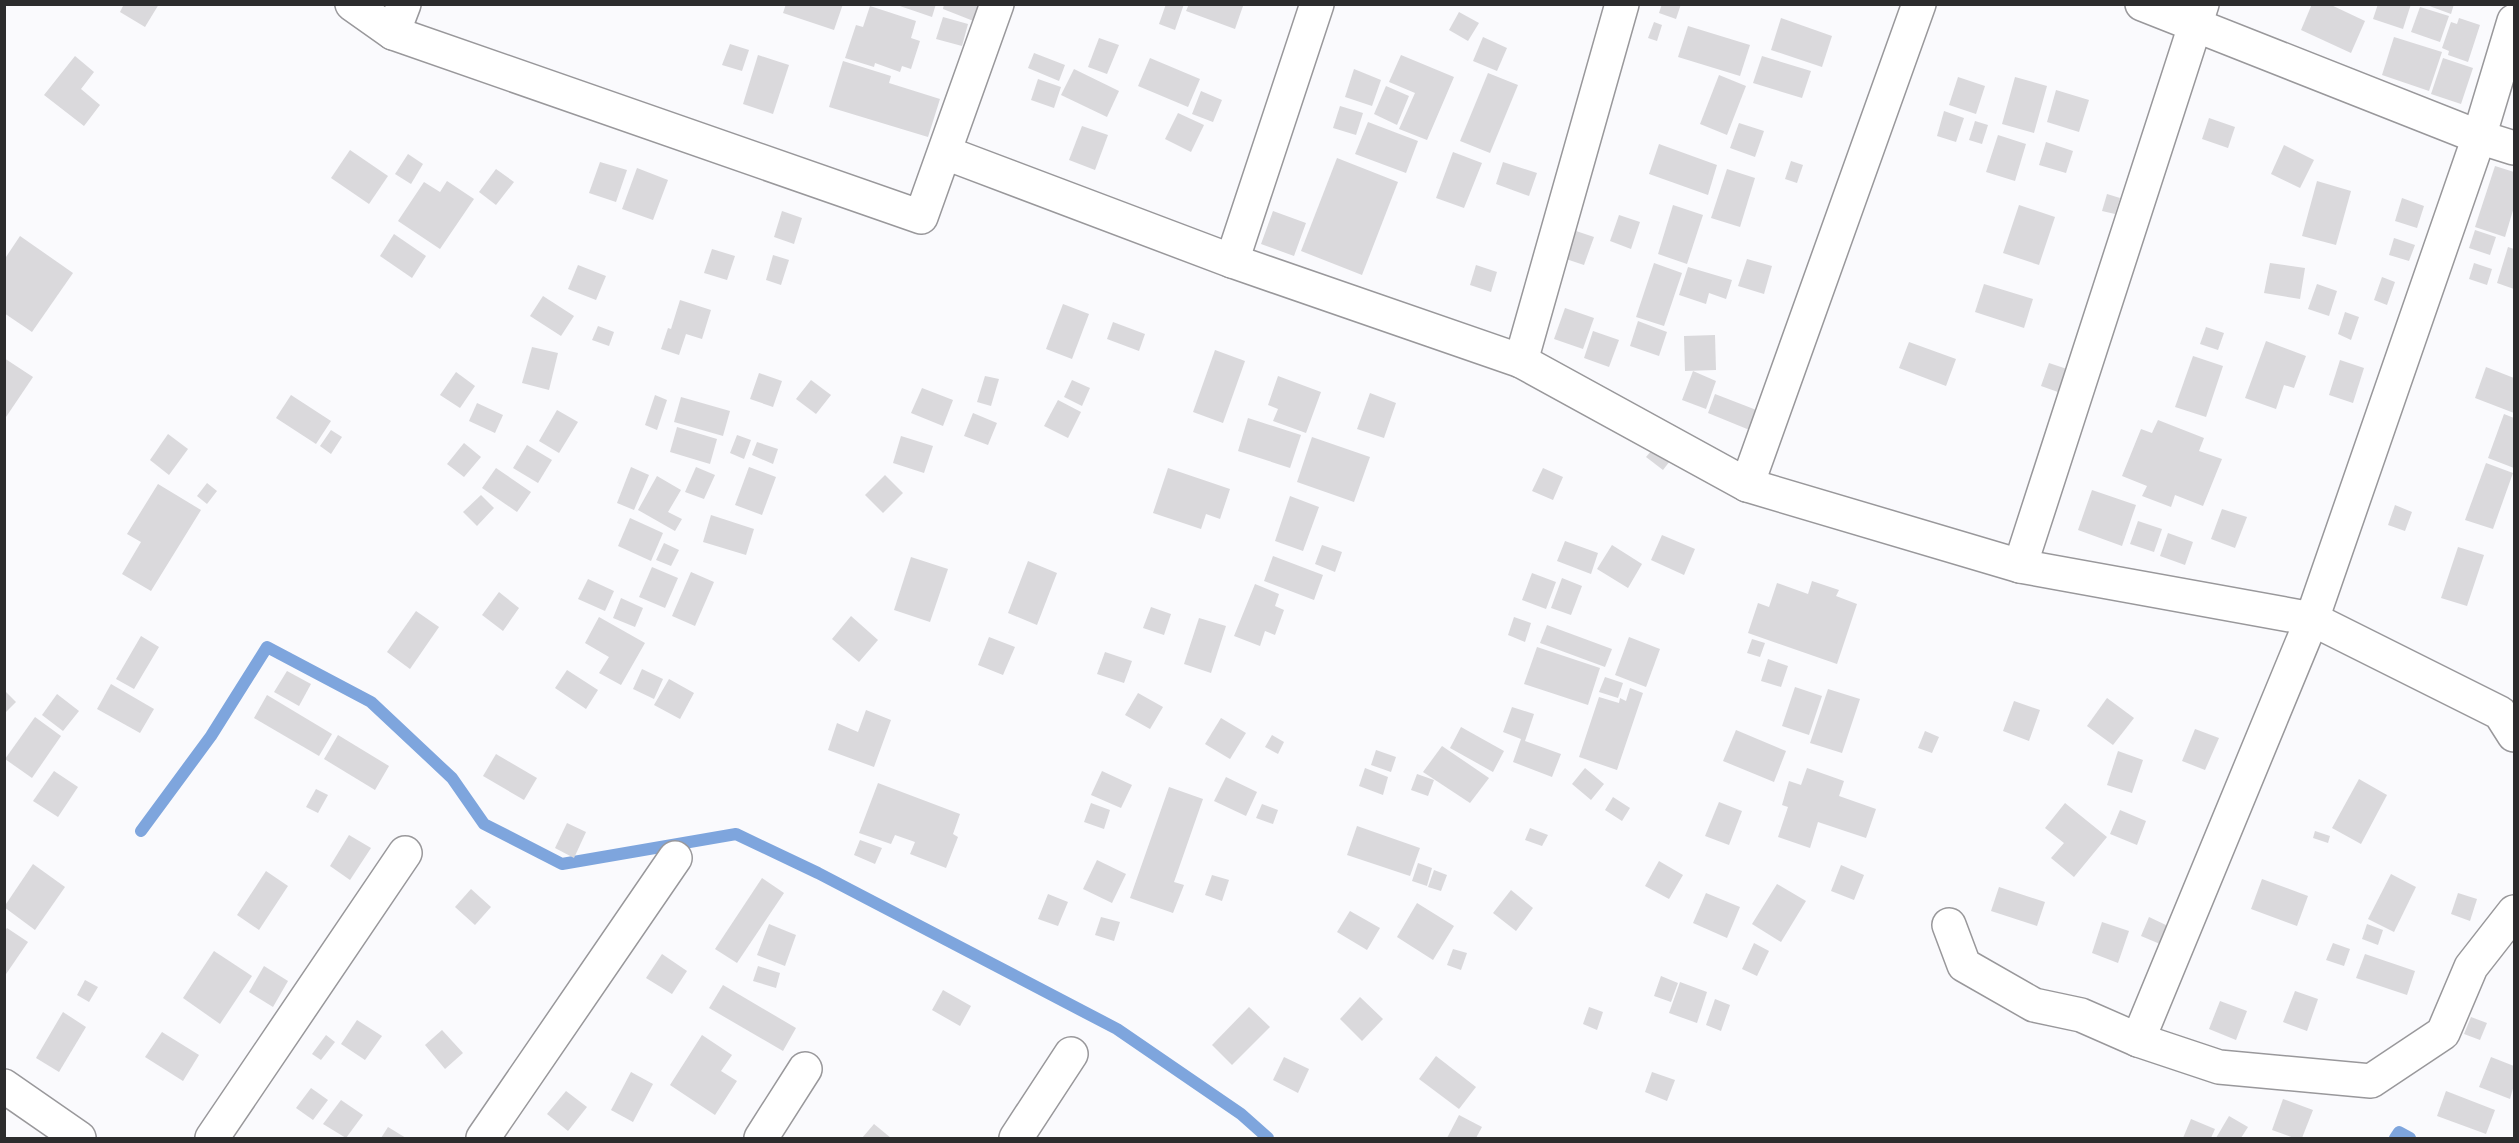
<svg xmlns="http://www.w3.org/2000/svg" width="2519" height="1143" viewBox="0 0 2519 1143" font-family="Mulish,sans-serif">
<rect width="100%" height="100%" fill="#fafafd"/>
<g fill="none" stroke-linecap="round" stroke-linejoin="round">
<g stroke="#7ea5dd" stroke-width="12">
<path d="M141,831L211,736L267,647L371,702L452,778L484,824L562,864L736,834L818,873L1117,1029L1241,1114L1268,1138"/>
<path d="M2395,1138L2399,1132L2410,1138"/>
</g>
</g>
<g fill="#dad9dc">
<path d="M124,4H159L145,27L120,12Z"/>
<path d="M786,4H843L834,30L783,13Z"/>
<path d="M894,4H936L932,17Z"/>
<path d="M944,4H980L976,22L943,9Z"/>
<path d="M1166,4H1184L1175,30L1159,24Z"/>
<path d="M1189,4H1239L1243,6L1235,29L1186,11Z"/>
<path d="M1662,4H1681L1676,19L1659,13Z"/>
<path d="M2312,4H2329L2365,21L2351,53L2301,30Z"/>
<path d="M2378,4H2411L2403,29L2373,19Z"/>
<path d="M2424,4H2454L2451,14Z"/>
<path d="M870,6L916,21L911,38L920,41L911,69L902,66L900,72L875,63L874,67L845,58L856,25L863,27Z"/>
<path d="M2420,7L2449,16L2440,42L2411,32Z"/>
<path d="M1459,12L1479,23L1468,41L1449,30Z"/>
<path d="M943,17L968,24L962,46L936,39Z"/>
<path d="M1781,18L1832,36L1822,67L1771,50Z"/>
<path d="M2459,18L2480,25L2468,62L2448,55L2449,51L2442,48L2451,22L2457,24Z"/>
<path d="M1654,22L1662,25L1657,41L1648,38Z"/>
<path d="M1688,26L1750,45L1740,76L1678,57Z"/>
<path d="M1483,37L1507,48L1497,71L1473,61Z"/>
<path d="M2394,37L2442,52L2429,91L2382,75Z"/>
<path d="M1099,38L1119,45L1107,74L1088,67Z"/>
<path d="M730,44L749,50L742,71L722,65Z"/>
<path d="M1034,53L1065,65L1059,81L1028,68Z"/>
<path d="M758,55L789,65L773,114L743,104Z"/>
<path d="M1401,55L1454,77L1427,140L1399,129L1415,93L1389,82Z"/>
<path d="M75,56L94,72L81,89L100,105L84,126L44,95Z"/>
<path d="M1762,56L1811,71L1802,98L1753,83Z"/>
<path d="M1150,58L1200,79L1188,107L1138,86Z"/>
<path d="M2443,58L2473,68L2461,104L2431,94Z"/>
<path d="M843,61L891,76L889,83L940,99L928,137L829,107Z"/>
<path d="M1074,69L1119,91L1107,117L1061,95Z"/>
<path d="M1354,69L1381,80L1372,106L1345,97Z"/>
<path d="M1488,73L1518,85L1490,153L1460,141Z"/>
<path d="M1719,75L1746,86L1727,135L1700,124Z"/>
<path d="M1958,77L1985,86L1976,114L1949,105Z"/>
<path d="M2015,77L2047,86L2034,133L2002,124Z"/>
<path d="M1038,79L1061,87L1054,108L1031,100Z"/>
<path d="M1386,86L1409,96L1397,125L1374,114Z"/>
<path d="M2056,90L2089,100L2079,132L2047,122Z"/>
<path d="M1201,91L1222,100L1213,122L1192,114Z"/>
<path d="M1340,106L1363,113L1356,135L1333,128Z"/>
<path d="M1944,111L1964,118L1956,142L1937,136Z"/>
<path d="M1178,113L1204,125L1191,152L1165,139Z"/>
<path d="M2209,118L2235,127L2228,148L2202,139Z"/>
<path d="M1975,121L1988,125L1982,144L1969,140Z"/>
<path d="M1368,122L1418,141L1406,173L1355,154Z"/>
<path d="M1739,123L1764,131L1755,157L1730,148Z"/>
<path d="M1082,126L1108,135L1095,170L1069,160Z"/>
<path d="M1998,135L2026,144L2015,181L1986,172Z"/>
<path d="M2046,142L2073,151L2066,173L2039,165Z"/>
<path d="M1659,144L1717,165L1708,195L1649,174Z"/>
<path d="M2284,145L2314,160L2300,188L2271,174Z"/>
<path d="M350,150L388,176L369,204L331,178Z"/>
<path d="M1453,152L1482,163L1464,208L1436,198Z"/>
<path d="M408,154L423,164L411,184L395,174Z"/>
<path d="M1337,158L1398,182L1362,275L1301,251Z"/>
<path d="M1791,161L1803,165L1797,183L1785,179Z"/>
<path d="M600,162L627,170L616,202L589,193Z"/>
<path d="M1503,162L1537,173L1529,196L1496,184Z"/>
<path d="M2495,166L2514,172V207L2505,237L2475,227Z"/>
<path d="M637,168L668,180L653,220L622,209Z"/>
<path d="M496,169L514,182L496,205L479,192Z"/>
<path d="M1727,169L1755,178L1740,227L1711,218Z"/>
<path d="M447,181L474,199L440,249L398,221L424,182L440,192Z"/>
<path d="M2317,181L2351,191L2336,245L2302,236Z"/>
<path d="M2107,194L2120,198L2115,214L2102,211Z"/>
<path d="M2402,198L2424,206L2417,228L2395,221Z"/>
<path d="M1673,205L1703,215L1687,264L1658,254Z"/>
<path d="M2019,205L2055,217L2039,265L2003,253Z"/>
<path d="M782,211L802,218L794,244L774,237Z"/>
<path d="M1273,211L1306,223L1294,256L1261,244Z"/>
<path d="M1619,215L1640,222L1631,249L1610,241Z"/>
<path d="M2475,230L2496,237L2490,255L2469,248Z"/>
<path d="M1576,231L1594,237L1584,265L1566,259Z"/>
<path d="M394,234L426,256L412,278L380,256Z"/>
<path d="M20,236L73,273L32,332L4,313V260Z"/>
<path d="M2394,238L2415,245L2409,261L2389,255Z"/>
<path d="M2508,247L2514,249V289L2497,283Z"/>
<path d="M712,249L735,256L727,280L704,273Z"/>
<path d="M773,255L789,260L781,285L766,280Z"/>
<path d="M1747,259L1772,266L1764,294L1738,286Z"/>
<path d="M1654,263L1682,273L1664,326L1636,317Z"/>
<path d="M2270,263L2305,268L2300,299L2264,293Z"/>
<path d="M2474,263L2492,269L2487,285L2469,279Z"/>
<path d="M578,265L606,276L596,300L568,289Z"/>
<path d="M1476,265L1497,272L1491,292L1470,285Z"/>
<path d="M1688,267L1732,280L1726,299L1709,293L1706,304L1679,295Z"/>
<path d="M2382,277L2395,282L2387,305L2374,300Z"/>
<path d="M1984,284L2033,299L2024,328L1975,312Z"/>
<path d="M2317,284L2337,291L2329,316L2308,309Z"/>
<path d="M543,296L574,316L561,336L530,316Z"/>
<path d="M680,300L711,310L702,339L686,334L679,355L661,349L668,328L671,329Z"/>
<path d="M1063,304L1089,314L1072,359L1046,349Z"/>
<path d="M1565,308L1594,318L1583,349L1554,339Z"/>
<path d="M2345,312L2359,317L2351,340L2338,334Z"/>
<path d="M1638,321L1667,332L1659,356L1630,346Z"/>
<path d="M1113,322L1145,334L1139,351L1107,339Z"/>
<path d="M598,326L614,332L609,346L592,340Z"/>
<path d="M2206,327L2224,333L2218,350L2200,344Z"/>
<path d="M1593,331L1619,340L1609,367L1584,358Z"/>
<path d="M1715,335L1716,370L1685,371L1684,336Z"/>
<path d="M2266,341L2306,356L2294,388L2284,385L2276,409L2245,398Z"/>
<path d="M1909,342L1956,359L1946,386L1899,368Z"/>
<path d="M532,347L558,353L549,390L522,383Z"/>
<path d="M1215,350L1245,361L1223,423L1193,412Z"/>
<path d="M2193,356L2223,366L2206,417L2175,407Z"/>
<path d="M4,358L33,377L4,420Z"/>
<path d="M2340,360L2364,368L2353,403L2329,395Z"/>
<path d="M2049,363L2067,369L2058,392L2041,386Z"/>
<path d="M2486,367L2514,378V413L2475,398Z"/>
<path d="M1693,371L1716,381L1706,409L1682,400Z"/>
<path d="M456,372L475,386L460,408L440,395Z"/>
<path d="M759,373L782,381L773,407L750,399Z"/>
<path d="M985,376L999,379L991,406L977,402Z"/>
<path d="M1278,376L1321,392L1306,433L1273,421L1278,409L1268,405Z"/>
<path d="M811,380L831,395L816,414L796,399Z"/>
<path d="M1072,380L1090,388L1082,406L1064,397Z"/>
<path d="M922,388L953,400L943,426L911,413Z"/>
<path d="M1370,393L1396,403L1384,438L1357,429Z"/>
<path d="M1715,394L1759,411L1752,431L1708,413Z"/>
<path d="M291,395L331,421L316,444L276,418Z"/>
<path d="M655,395L667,400L657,430L645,425Z"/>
<path d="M681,397L730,411L723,436L674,422Z"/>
<path d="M1058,400L1081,412L1068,438L1044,426Z"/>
<path d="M477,403L503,415L495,433L469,421Z"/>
<path d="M557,410L578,422L559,453L539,441Z"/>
<path d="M973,413L997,423L988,445L964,436Z"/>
<path d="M2504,414L2514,418V468L2488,458Z"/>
<path d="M1248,418L1301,435L1290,468L1238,451Z"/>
<path d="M2158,420L2204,438L2199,451L2222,459L2203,506L2175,495L2171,507L2142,496L2147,486L2122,476L2141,429L2152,433Z"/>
<path d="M677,427L717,439L710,464L670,452Z"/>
<path d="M331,430L342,437L331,454L320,446Z"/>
<path d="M168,434L188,449L169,475L150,460Z"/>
<path d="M737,435L751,440L744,459L730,453Z"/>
<path d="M901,436L933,446L924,473L893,463Z"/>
<path d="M1312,437L1370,457L1354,502L1297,482Z"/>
<path d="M757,442L778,449L773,464L752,455Z"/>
<path d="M464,443L481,457L464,477L447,464Z"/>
<path d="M1657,444L1673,457L1663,470L1646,457Z"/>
<path d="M527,445L552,460L538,483L513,468Z"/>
<path d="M2486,463L2513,473L2493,529L2465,520Z"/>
<path d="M631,467L649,475L634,510L617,503Z"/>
<path d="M696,467L715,475L704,499L685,492Z"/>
<path d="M749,467L776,477L762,515L735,505Z"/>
<path d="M496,468L531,492L517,512L482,488Z"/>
<path d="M1168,468L1230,489L1220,519L1206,514L1201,529L1153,513Z"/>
<path d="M1543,468L1563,477L1553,500L1532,491Z"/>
<path d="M885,475L903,493L883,513L865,495Z"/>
<path d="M657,476L681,490L668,512L682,519L675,531L638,510Z"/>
<path d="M207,483L217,491L207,504L197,496Z"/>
<path d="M158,484L201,510L151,591L122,574L141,542L127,534Z"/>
<path d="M2092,490L2136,505L2122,546L2078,530Z"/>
<path d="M481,495L494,508L477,526L463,512Z"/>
<path d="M1290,496L1319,507L1303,551L1275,541Z"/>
<path d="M2395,505L2412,512L2405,531L2388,525Z"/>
<path d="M2222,509L2247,517L2235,548L2211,539Z"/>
<path d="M711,515L754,529L746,555L703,542Z"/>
<path d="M630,518L663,533L651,561L618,546Z"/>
<path d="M2138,521L2162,529L2154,552L2130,544Z"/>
<path d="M2168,533L2193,542L2185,565L2160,556Z"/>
<path d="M1662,535L1695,549L1684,575L1651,560Z"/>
<path d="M1565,541L1598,553L1591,574L1557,561Z"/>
<path d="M664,543L679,550L671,566L656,560Z"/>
<path d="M1322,545L1342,552L1335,572L1315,564Z"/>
<path d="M1612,545L1642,564L1628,588L1597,569Z"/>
<path d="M2458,547L2484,555L2467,606L2441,598Z"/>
<path d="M1273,556L1323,575L1314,600L1264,581Z"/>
<path d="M911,557L948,569L930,622L894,610Z"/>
<path d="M1028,561L1057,573L1037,625L1008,613Z"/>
<path d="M652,567L678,578L665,608L639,597Z"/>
<path d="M691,572L714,582L695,626L672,616Z"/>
<path d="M1532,573L1556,582L1546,609L1522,600Z"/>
<path d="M1562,578L1582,586L1571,615L1551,608Z"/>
<path d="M588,579L614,591L605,611L578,599Z"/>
<path d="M1812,581L1839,590L1836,596L1857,604L1837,664L1748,633L1758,603L1769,607L1777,583L1808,594Z"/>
<path d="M1255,584L1279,594L1275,606L1284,610L1275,635L1265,631L1260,646L1234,636Z"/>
<path d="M499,592L519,608L503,631L482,615Z"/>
<path d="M621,598L643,608L635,627L613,618Z"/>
<path d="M1151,607L1171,614L1164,635L1143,628Z"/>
<path d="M416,611L439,627L410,669L387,652Z"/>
<path d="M851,616L878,640L859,662L832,639Z"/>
<path d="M599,617L645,643L621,685L599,673L609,657L585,643Z"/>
<path d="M1514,617L1531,623L1525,642L1508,635Z"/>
<path d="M1199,618L1226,626L1211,673L1184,664Z"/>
<path d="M1547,625L1612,649L1605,667L1540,643Z"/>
<path d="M141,636L159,647L134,689L116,679Z"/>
<path d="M989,637L1015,647L1003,675L978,665Z"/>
<path d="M1629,637L1660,649L1646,687L1615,675Z"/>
<path d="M1752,639L1765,643L1760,657L1747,653Z"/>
<path d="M1537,647L1600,668L1588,705L1524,684Z"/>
<path d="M1105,652L1132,661L1124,683L1097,674Z"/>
<path d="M1768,659L1788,666L1781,687L1761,681Z"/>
<path d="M642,669L663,679L654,699L633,689Z"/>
<path d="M567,670L598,690L586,709L555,688Z"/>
<path d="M287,671L311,684L299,706L274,692Z"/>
<path d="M1605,677L1623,683L1618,698L1599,692Z"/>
<path d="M669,679L694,693L680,719L654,705Z"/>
<path d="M111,684L154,709L140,733L97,709Z"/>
<path d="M1795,687L1822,696L1809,735L1782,726Z"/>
<path d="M1630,688L1643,693L1617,770L1579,757L1599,697L1619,703L1620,698L1626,701Z"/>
<path d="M1828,689L1860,699L1842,753L1810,743Z"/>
<path d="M6,692L16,702L4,714V693Z"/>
<path d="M1138,693L1163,707L1150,729L1125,715Z"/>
<path d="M57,694L79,711L63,731L42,715Z"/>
<path d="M267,695L332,734L319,756L254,718Z"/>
<path d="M2107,698L2134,718L2113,745L2087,726Z"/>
<path d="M2014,701L2040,710L2029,741L2003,731Z"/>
<path d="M1512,707L1534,714L1525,741L1561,754L1552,777L1513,762L1521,739L1503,732Z"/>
<path d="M866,710L891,720L874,767L828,750L837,723L858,732Z"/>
<path d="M35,717L61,736L32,778L5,759Z"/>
<path d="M1221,718L1246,733L1230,759L1205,744Z"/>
<path d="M1461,727L1504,751L1493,772L1450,748Z"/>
<path d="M2195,729L2219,738L2205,770L2182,761Z"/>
<path d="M1736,730L1786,751L1774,782L1723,761Z"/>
<path d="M1925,731L1939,737L1932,753L1918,748Z"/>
<path d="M338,735L389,766L375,790L324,759Z"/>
<path d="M1272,735L1284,742L1278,754L1265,747Z"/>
<path d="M1442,746L1489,778L1470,803L1423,772Z"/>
<path d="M1376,750L1396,757L1391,772L1371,765Z"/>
<path d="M2118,751L2143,760L2132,793L2107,785Z"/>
<path d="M496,754L537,778L524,800L483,776Z"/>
<path d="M1365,768L1388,777L1383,795L1359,786Z"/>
<path d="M1585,768L1604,784L1591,800L1572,784Z"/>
<path d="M1807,768L1844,781L1839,796L1876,809L1866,838L1818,822L1810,848L1778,837L1788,807L1782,805L1789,781L1801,785Z"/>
<path d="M54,771L78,787L58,817L33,801Z"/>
<path d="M1102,771L1132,785L1121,808L1091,795Z"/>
<path d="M1417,774L1434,780L1428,796L1411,790Z"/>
<path d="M1226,777L1257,792L1246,816L1214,801Z"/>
<path d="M2359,779L2387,795L2361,844L2332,828Z"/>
<path d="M878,783L960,814L953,834L958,837L946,868L910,854L915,842L895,835L891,844L859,833Z"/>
<path d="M1169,787L1203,799L1174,882L1184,885L1173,913L1130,898Z"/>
<path d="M316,789L328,795L318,813L306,807Z"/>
<path d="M1613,797L1630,808L1622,821L1605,810Z"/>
<path d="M1719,802L1742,811L1729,845L1705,836Z"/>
<path d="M1091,803L1110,810L1104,829L1084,822Z"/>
<path d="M2065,803L2107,837L2074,877L2051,858L2064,843L2045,828Z"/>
<path d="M1262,804L1278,810L1273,824L1256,818Z"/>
<path d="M2120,810L2146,821L2137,845L2110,834Z"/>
<path d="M567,823L586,832L574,858L555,848Z"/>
<path d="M1357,826L1420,848L1410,876L1347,855Z"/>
<path d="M1530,828L1548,835L1542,846L1525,840Z"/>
<path d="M2315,831L2330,836L2328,843L2313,838Z"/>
<path d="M349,835L371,848L350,880L330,866Z"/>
<path d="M860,840L882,848L875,864L854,855Z"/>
<path d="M1097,860L1126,874L1112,903L1083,889Z"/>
<path d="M1659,861L1683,875L1669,899L1645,886Z"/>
<path d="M1418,863L1432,868L1427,886L1412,881Z"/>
<path d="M33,864L65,887L35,930L4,907Z"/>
<path d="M1841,865L1864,875L1854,900L1831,891Z"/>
<path d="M1434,870L1447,875L1441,891L1428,887Z"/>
<path d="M266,871L288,886L259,930L237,915Z"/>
<path d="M2391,874L2416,887L2394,932L2368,919Z"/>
<path d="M1212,875L1229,880L1222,901L1205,895Z"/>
<path d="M762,878L784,893L737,963L715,949Z"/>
<path d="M2262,879L2308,896L2297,926L2251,909Z"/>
<path d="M1777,884L1806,901L1781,942L1752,924Z"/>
<path d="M1999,887L2045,902L2037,926L1991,911Z"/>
<path d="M471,889L491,907L475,925L455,907Z"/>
<path d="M1511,890L1533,908L1516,931L1493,913Z"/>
<path d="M1706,893L1740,907L1727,938L1693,923Z"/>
<path d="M2458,893L2477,899L2470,921L2451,914Z"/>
<path d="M1048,894L1068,902L1058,926L1038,919Z"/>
<path d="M1417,903L1454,926L1433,960L1397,937Z"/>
<path d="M1350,911L1380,928L1367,950L1337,932Z"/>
<path d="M1101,917L1120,922L1114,941L1095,935Z"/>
<path d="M2149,917L2168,926L2160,944L2141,936Z"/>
<path d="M2102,922L2129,931L2118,963L2092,953Z"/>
<path d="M769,924L796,935L785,966L757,955Z"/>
<path d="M2367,924L2383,930L2378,945L2362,939Z"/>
<path d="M7,928L28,942L4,977V932Z"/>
<path d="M1754,943L1769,951L1757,976L1742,969Z"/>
<path d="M2333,943L2350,949L2344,966L2326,960Z"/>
<path d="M1453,949L1467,953L1461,970L1447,965Z"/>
<path d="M214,951L252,976L220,1024L183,998Z"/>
<path d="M662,954L687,971L672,994L646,978Z"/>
<path d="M2365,954L2415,971L2407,995L2356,978Z"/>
<path d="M264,966L288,981L273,1007L249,992Z"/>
<path d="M758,966L780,973L776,988L753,981Z"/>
<path d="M1661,976L1678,983L1671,1002L1654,996Z"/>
<path d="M85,980L98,987L89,1002L77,995Z"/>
<path d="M1680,982L1707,992L1697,1023L1669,1013Z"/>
<path d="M723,985L796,1028L783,1051L709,1008Z"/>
<path d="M943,990L971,1006L960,1026L932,1010Z"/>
<path d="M2295,991L2318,999L2307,1031L2283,1022Z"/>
<path d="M1360,997L1383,1019L1362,1041L1340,1019Z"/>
<path d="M1715,999L1730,1005L1721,1031L1706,1025Z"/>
<path d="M2220,1001L2247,1011L2236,1040L2209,1029Z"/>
<path d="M1249,1007L1270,1027L1232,1065L1212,1045Z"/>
<path d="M1589,1007L1603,1012L1597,1030L1583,1024Z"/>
<path d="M63,1012L86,1027L59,1072L36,1058Z"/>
<path d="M2471,1017L2487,1023L2480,1040L2464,1034Z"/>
<path d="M357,1020L382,1036L365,1060L341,1044Z"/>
<path d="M442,1030L463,1053L445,1069L425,1045Z"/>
<path d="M162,1032L199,1055L183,1081L145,1057Z"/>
<path d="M326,1035L335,1042L321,1060L312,1054Z"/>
<path d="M702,1035L732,1055L721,1071L737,1081L715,1115L670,1085Z"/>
<path d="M1436,1056L1476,1087L1459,1109L1419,1079Z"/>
<path d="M1284,1057L1309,1069L1298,1093L1273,1080Z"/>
<path d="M2491,1057L2514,1066V1085L2510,1099L2479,1087Z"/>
<path d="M631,1072L653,1084L633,1122L611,1110Z"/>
<path d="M1652,1072L1675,1080L1667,1101L1645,1092Z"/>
<path d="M311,1088L328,1100L313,1120L296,1108Z"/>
<path d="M566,1091L587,1107L568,1131L547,1114Z"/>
<path d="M2446,1091L2495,1110L2486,1134L2437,1116Z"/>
<path d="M2283,1099L2313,1110L2302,1138H2294L2272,1130Z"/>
<path d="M341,1100L363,1115L346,1138L323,1124Z"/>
<path d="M1459,1115L1482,1127L1476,1138H1447Z"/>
<path d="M2229,1116L2248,1127L2241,1138H2216Z"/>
<path d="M2191,1119L2215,1129L2211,1138H2183Z"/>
<path d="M874,1124L891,1138H862Z"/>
<path d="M388,1127L406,1138H381Z"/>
</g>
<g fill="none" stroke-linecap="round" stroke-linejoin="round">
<g stroke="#99989b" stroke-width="36">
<g id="minor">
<path d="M352,4L393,33L921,217L997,4"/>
<path d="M2142,4L2479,137L2514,148"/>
<path d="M393,33L404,4"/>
<path d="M946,153L1232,261L1521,361L1747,485L2020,566L2312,619L2500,713L2514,735"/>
<path d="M1232,261L1317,4"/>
<path d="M1521,361L1622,4"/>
<path d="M1747,485L1919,4"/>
<path d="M2020,566L2202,4"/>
<path d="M1949,925L1964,965L2034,1005L2081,1015L2138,1040L2219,1067L2371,1081L2443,1033L2471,967L2514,912"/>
<path d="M2138,1040L2312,619L2479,137L2514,21"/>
<path d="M4,1086L79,1138"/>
<path d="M212,1138L405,853"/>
<path d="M483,1138L675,858"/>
<path d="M761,1138L805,1069"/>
<path d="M1016,1138L1071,1054"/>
</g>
</g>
<use href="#minor" stroke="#fff" stroke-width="33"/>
</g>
<rect width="2519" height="1143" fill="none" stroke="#2c2c2d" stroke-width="12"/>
</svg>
